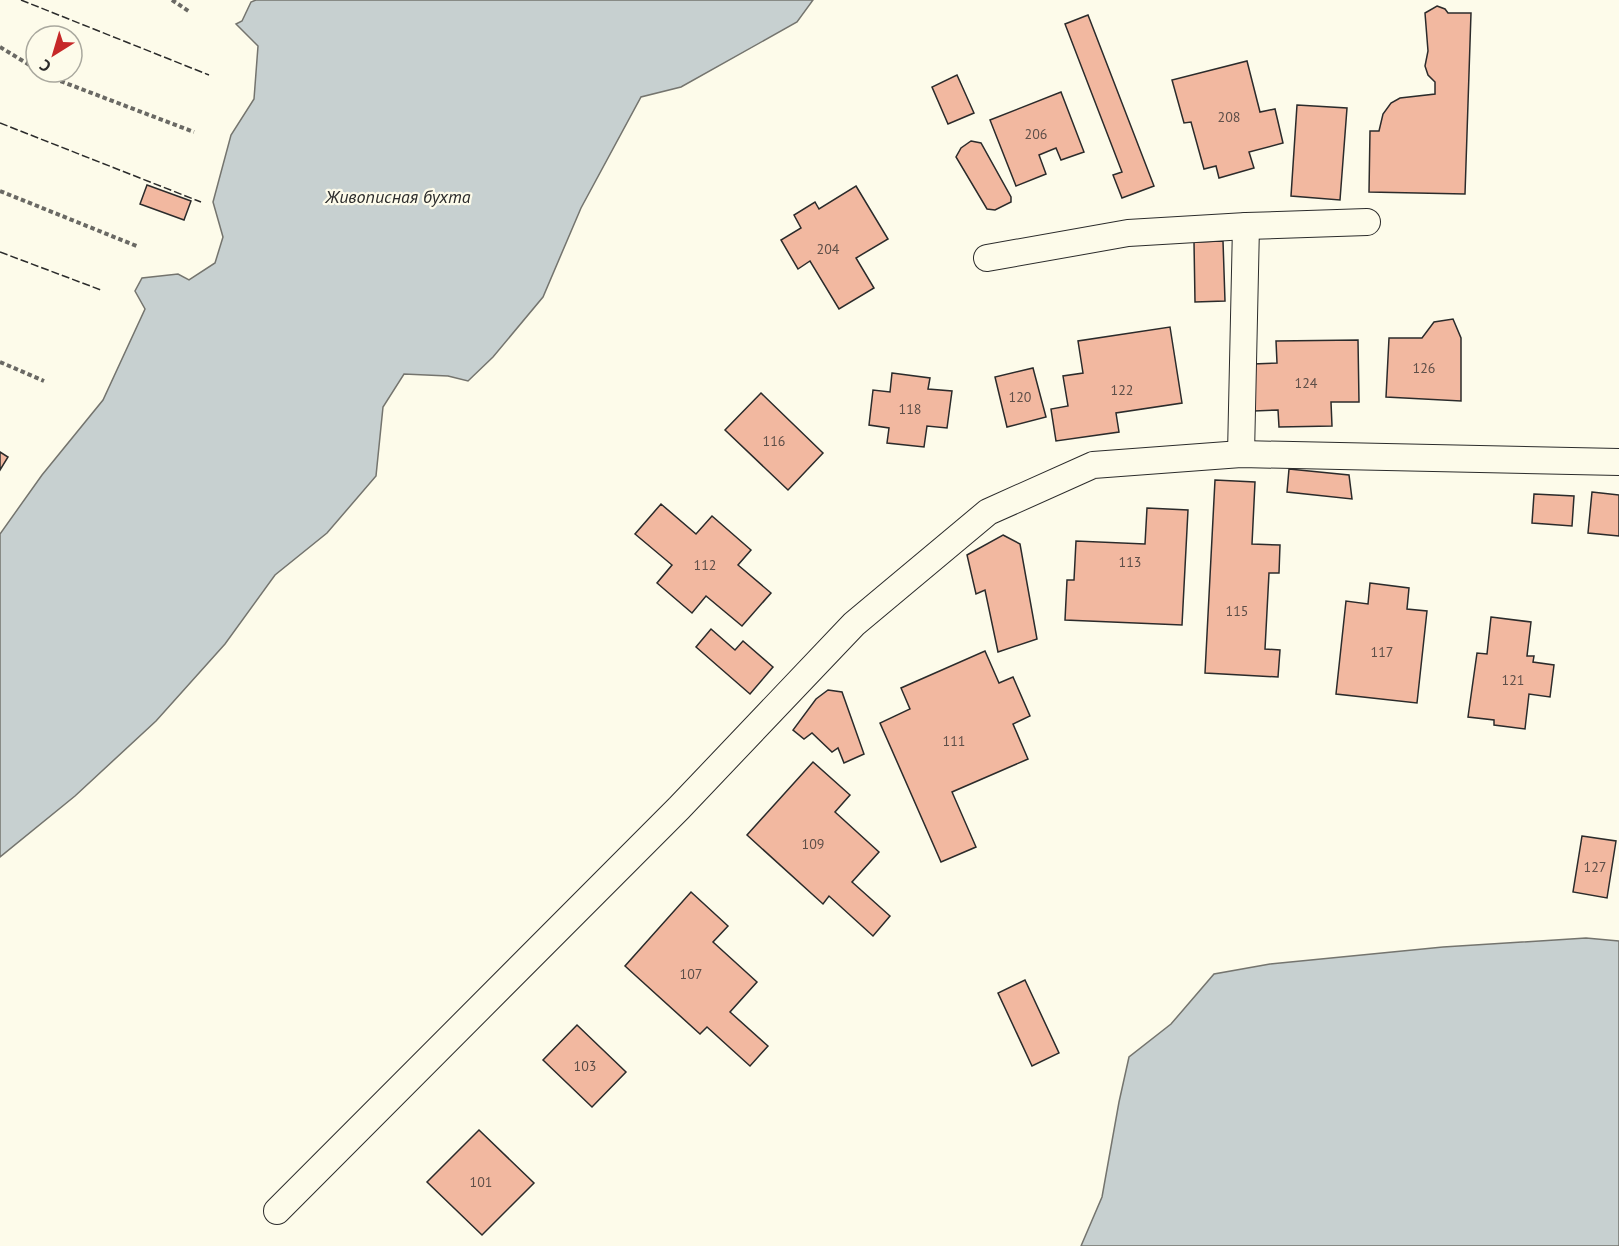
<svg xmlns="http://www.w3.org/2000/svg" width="1619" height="1246" viewBox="0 0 1619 1246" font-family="'PT Sans',sans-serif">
<rect width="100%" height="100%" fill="#fdfbea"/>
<g fill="#c7d0d0" stroke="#74746e" stroke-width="1.5">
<path d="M256,0H813L797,22L681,87L641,97L581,208L543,297L493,357L468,381L448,376L404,374L383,407L376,476L327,533L275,575L225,644L156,721L75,796L0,857V534L42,475L103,400L145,309L135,291L142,278L178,274L189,280L215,263L223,237L213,202L231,135L254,99L258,46L236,24L242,21L251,2Z"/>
<path d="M1586,938L1619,941V1246H1081L1102,1197L1119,1102L1129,1057L1171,1024L1214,974L1270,964L1443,947Z"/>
</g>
<g fill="#f2b8a0" stroke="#2b2b2b" stroke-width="1.5">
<path d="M1437,6L1445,9L1448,13H1471L1465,194L1369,192L1370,131H1379L1383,114L1391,103L1400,98L1435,94V82L1428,75L1425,66L1428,51L1425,13Z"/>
<path d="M1088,15L1154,186L1122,198L1113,175L1122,172L1065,24Z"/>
<path d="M1247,61L1260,112L1275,109L1283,143L1249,152L1254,168L1219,178L1216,166L1204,169L1191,122L1184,123L1172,80Z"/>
<path d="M957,75L974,113L948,124L932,87Z"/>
<path d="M1061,92L1084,152L1061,160L1056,148L1039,155L1046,174L1016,186L990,120Z"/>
<path d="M1297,105L1347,108L1340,200L1291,196Z"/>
<path d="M971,141L981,143L1011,197V202L995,210L987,209L956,157L961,148Z"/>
<path d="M147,185L191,201L184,220L140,204Z"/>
<path d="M856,186L888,239L856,258L874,288L839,309L810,261L798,269L781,240L801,228L794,215L815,202L819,209Z"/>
<path d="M1223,241L1225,301L1195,302L1194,242Z"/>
<path d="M1453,319L1461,338V401L1386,397L1389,338H1422L1434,322Z"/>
<path d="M1170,327L1182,403L1116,413L1119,432L1056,441L1051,409L1068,406L1063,376L1083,373L1078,341Z"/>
<path d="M1358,340L1359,402H1331L1332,426L1279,427L1278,410L1254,411L1253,364L1277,363L1276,341Z"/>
<path d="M1033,368L1046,417L1007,427L995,377Z"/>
<path d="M892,373L930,378L928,389L952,391L947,428L927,426L924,447L887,443L889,428L869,425L873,390L890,392Z"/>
<path d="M761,393L823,453L788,490L725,430Z"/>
<path d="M0,452L8,457L0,470Z"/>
<path d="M1289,469L1349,475L1352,499L1287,492Z"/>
<path d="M1215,480L1255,482L1252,544L1280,545L1279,573H1269L1265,649L1280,650L1278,677L1205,673Z"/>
<path d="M1592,492L1619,495V536L1588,533Z"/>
<path d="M1534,494L1574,496L1572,526L1532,523Z"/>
<path d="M661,504L696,534L712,516L751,550L738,565L771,593L742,626L706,596L692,613L657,583L672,565L635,534Z"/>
<path d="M1147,508L1188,510L1182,625L1065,620L1067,580H1074L1076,541L1145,544Z"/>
<path d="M1003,535L1020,544L1037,639L998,652L985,590L976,594L967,555Z"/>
<path d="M1370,583L1409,588L1407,609L1427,611L1417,703L1336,694L1346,601L1368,604Z"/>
<path d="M1491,617L1531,622L1527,656H1534L1533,662L1554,665L1550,697L1529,694L1525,729L1494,725V720L1468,717L1477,653L1487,654Z"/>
<path d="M711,629L735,650L743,641L773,667L750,694L696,647Z"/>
<path d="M985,651L999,683L1013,677L1030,716L1013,724L1028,759L952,792L976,847L941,862L880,723L910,709L901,688Z"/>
<path d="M828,690L842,692L864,754L844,763L838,748L832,752L812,733L804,739L793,730L816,699Z"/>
<path d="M813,762L850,795L835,812L879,852L852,882L890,916L873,936L829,896L823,904L747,835Z"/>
<path d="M1582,836L1616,841L1607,898L1573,892Z"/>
<path d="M691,892L728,926L713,942L757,982L730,1012L768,1046L750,1066L707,1027L700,1034L625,966Z"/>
<path d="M1025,980L1059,1053L1032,1066L998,993Z"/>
<path d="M577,1025L626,1072L592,1107L543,1060Z"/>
<path d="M479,1130L534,1183L482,1235L427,1182Z"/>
</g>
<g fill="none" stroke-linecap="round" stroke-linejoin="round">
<g stroke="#2b2b2b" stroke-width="28">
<g id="minor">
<path d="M987,258L1128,233L1246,226L1367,222"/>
<path d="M1241,454L1246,226"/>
<path d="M277,1211L679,808L854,624L988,512L1093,465L1241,454L1619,462"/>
</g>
</g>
<g stroke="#6a6964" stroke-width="4" stroke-dasharray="4.5 3" stroke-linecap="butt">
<path d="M172,0L190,12"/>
<path d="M0,47L36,69"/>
<path d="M40,72L47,76L194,132"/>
<path d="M0,191L139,247"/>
<path d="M0,362L44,381"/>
</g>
<use href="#minor" stroke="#fdfbea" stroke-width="26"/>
<g stroke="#2b2b2b" stroke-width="1.5" stroke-dasharray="8 3" stroke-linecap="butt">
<path d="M21,0L209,75"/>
<path d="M0,123L201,202"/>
<path d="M0,252L101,290"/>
</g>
</g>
<g text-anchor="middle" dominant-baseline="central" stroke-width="4.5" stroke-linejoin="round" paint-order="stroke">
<g font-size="14" fill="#5d4e48">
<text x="1229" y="117">208</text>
<text x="1036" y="134">206</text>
<text x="828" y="249">204</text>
<text x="1424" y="368">126</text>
<text x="1306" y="383">124</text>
<text x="1122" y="390">122</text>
<text x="1020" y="397">120</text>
<text x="910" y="409">118</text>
<text x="774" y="441">116</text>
<text x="1130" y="562">113</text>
<text x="705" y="565">112</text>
<text x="1237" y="611">115</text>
<text x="1382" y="652">117</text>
<text x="1513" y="680">121</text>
<text x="954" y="741">111</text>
<text x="813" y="844">109</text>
<text x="1595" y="867">127</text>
<text x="691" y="974">107</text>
<text x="585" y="1066">103</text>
<text x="481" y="1182">101</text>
</g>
<g font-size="18" font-style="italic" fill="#2b2b2b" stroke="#fdfbea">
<text x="398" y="196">Живописная бухта</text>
</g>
</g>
<g transform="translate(54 54) rotate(217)"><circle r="28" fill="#fdfbea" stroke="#a9a89e" stroke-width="1.5"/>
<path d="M0-4.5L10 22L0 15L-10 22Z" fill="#c62828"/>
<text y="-9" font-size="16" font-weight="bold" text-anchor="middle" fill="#2b2b2b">С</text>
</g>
</svg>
